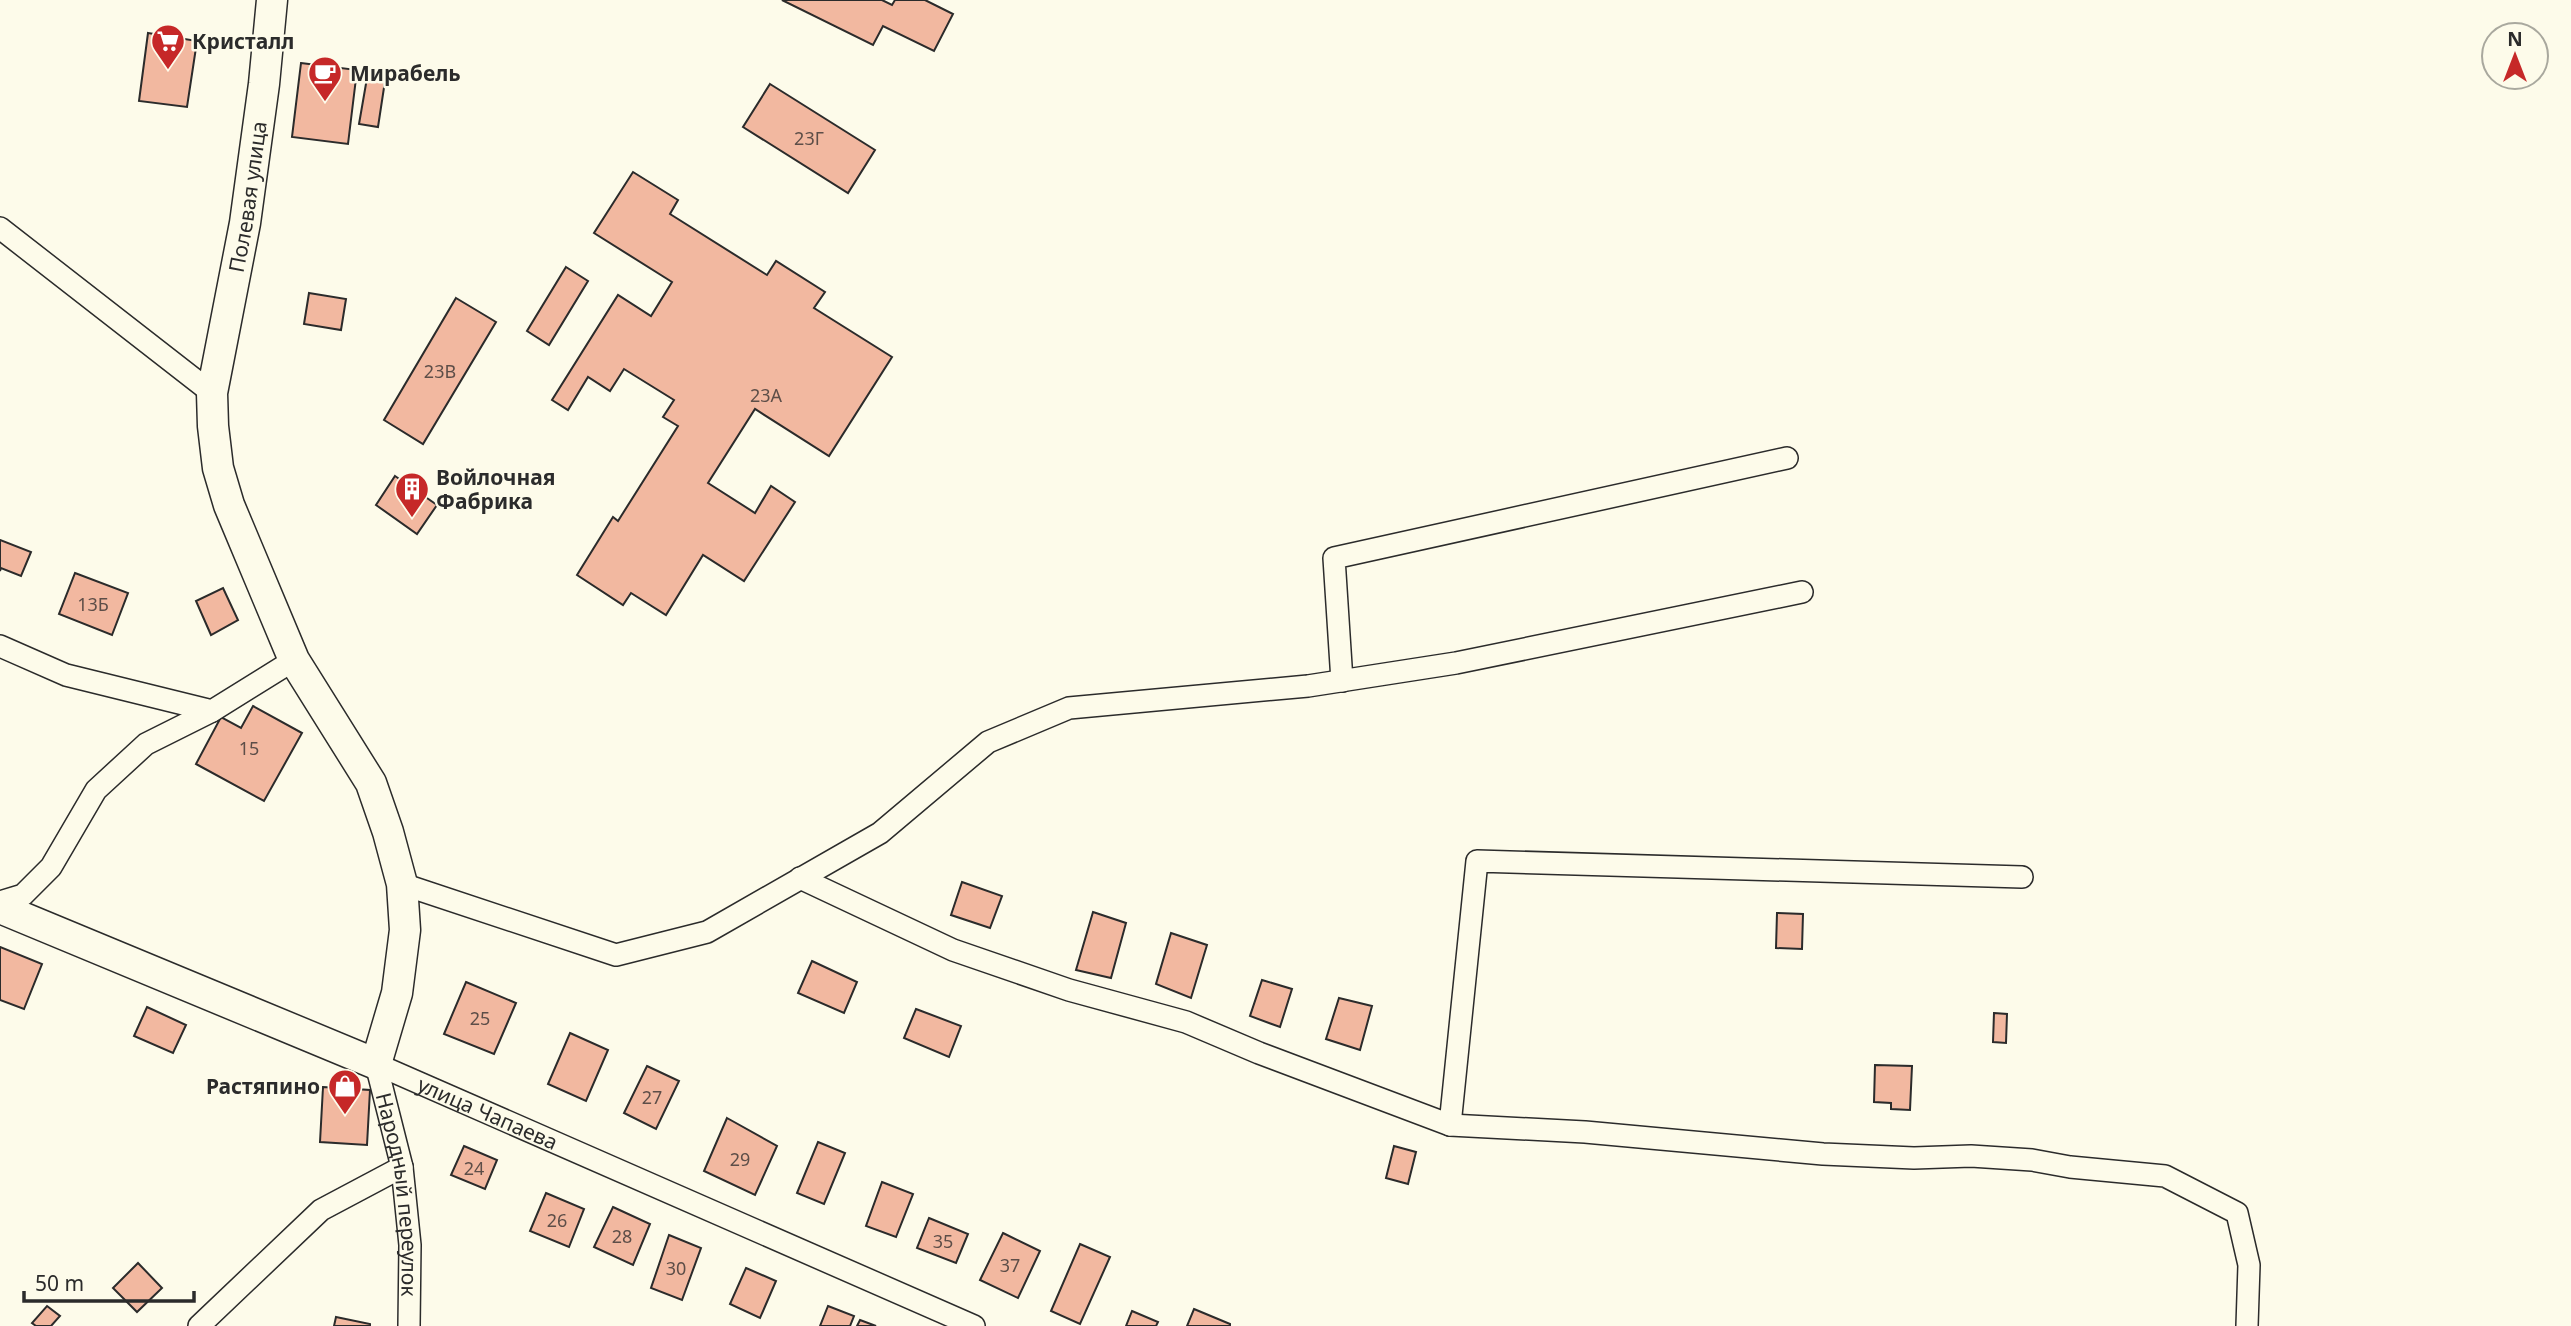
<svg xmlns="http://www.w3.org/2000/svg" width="2571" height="1326" viewBox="0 0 2571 1326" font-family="'Noto Sans',sans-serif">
<rect width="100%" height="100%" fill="#fdfbea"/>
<g fill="#f2b8a0" stroke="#2b2b2b" stroke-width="2">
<path d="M782,0H882L892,5L895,0H925L953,14L934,51L883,26L873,45Z"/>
<path d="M148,33L197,41L187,107L139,101Z"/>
<path d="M301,63L357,70L348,144L292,137Z"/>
<path d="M367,78L385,81L378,127L359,124Z"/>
<path d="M770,84L875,150L848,193L743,127Z"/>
<path d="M633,172L678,200L670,214L767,275L776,261L825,292L814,308L892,357L829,456L755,409L708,483L755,513L771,486L795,502L744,581L703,555L666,615L631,593L623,605L577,575L613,517L618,521L678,426L663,417L674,400L624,369L610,391L588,377L568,410L552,400L618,295L651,316L672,282L594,233Z"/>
<path d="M566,267L588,281L549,345L527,331Z"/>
<path d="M309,293L346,299L341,330L304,324Z"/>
<path d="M456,298L496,322L423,444L384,420Z"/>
<path d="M395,476L437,505L417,534L376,505Z"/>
<path d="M0,540L31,552L21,576L1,568L0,571Z"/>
<path d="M75,573L128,593L112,635L59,614Z"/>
<path d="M223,588L238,620L211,635L196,601Z"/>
<path d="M253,706L302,733L264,801L196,764L221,717L241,728Z"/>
<path d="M962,882L1002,896L990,928L951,915Z"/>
<path d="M1093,912L1126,923L1111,978L1076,970Z"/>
<path d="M1777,913L1803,914L1802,949L1776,948Z"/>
<path d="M1171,933L1207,945L1191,998L1156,984Z"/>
<path d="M0,947L42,964L24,1009L0,1000Z"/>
<path d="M812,961L857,982L844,1013L798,993Z"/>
<path d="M1262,980L1292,989L1280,1027L1250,1016Z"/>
<path d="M466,982L516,1003L494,1054L444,1034Z"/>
<path d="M1339,998L1372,1006L1360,1050L1326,1039Z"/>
<path d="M147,1007L186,1025L173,1053L134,1036Z"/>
<path d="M916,1009L961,1026L949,1057L904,1038Z"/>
<path d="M1994,1013L2007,1014L2006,1043L1993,1042Z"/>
<path d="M570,1033L608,1050L586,1101L548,1084Z"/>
<path d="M1875,1065L1912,1066L1910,1110L1891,1109V1103L1874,1102Z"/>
<path d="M647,1066L679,1081L656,1129L624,1113Z"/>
<path d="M323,1087L370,1090L367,1145L320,1142Z"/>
<path d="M727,1118L777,1146L755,1195L704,1171Z"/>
<path d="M818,1142L845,1153L824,1204L797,1193Z"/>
<path d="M464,1146L497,1160L485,1189L451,1175Z"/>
<path d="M1394,1146L1416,1152L1408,1184L1386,1178Z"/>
<path d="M882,1182L913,1194L896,1237L866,1226Z"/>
<path d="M546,1193L584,1209L569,1247L530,1231Z"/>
<path d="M613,1207L650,1224L633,1265L594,1247Z"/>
<path d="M929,1218L968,1234L956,1263L917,1248Z"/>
<path d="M1003,1233L1040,1251L1018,1298L980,1280Z"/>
<path d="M669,1235L701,1248L682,1300L651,1288Z"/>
<path d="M1080,1244L1110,1257L1080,1324L1051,1311Z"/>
<path d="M138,1263L162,1288L137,1312L113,1288Z"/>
<path d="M746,1268L776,1281L760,1318L730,1304Z"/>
<path d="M47,1306L60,1316L51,1326H36L32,1323Z"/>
<path d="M828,1306L854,1316L850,1326H820Z"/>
<path d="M1194,1309L1230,1324V1326H1187Z"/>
<path d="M1132,1311L1158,1322L1156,1326H1126Z"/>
<path d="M336,1317L370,1324V1326H334Z"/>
<path d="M860,1320L876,1326H857Z"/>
</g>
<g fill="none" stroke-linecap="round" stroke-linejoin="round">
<g stroke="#2b2b2b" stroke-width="24">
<g id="street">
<path d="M0,228L212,393"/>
<path d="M0,646L66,675L212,711L294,660"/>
<path d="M1342,681L1334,558L1787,458"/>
<path d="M800,878L953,950L1069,990L1186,1022L1259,1053L1450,1125L1585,1132L1823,1154L1914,1158L1971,1156L2032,1160L2070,1167L2165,1176L2237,1213L2249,1265L2247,1326"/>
<path d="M402,884L616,955L707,932L880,833L988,742L1069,708L1308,686L1456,663L1802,592"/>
<path d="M0,902L23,895L51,867L96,790L146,744L212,711"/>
<path id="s1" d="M376,1064L974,1326"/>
<path id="s2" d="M376,1064L402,1167L410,1245L409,1326"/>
<path d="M1450,1125L1477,861L2022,877"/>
<path d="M199,1326L321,1210L402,1167"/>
</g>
</g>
<g stroke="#2b2b2b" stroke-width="33">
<g id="secondary">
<path id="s3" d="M0,908L376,1064L397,993L405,930L402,884L388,832L371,783L294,660L229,505L218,468L213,426L212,393L245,223L264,84L272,0"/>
</g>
</g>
<use href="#street" stroke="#fdfbea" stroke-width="21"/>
<use href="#secondary" stroke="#fdfbea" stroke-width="30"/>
</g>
<defs>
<g id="supermarket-pin" transform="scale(1.75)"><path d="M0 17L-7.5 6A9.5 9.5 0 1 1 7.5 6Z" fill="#c62828" stroke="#fdfbea"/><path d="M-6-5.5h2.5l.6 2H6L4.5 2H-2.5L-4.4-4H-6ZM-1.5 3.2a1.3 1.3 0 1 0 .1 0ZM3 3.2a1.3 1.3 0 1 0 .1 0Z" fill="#fff"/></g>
<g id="cafe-pin" transform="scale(1.75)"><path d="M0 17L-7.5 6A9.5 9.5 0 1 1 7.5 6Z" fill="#c62828" stroke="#fdfbea"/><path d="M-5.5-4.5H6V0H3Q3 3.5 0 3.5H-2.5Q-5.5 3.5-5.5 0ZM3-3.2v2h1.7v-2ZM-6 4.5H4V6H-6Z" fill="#fff"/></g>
<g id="building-pin" transform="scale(1.75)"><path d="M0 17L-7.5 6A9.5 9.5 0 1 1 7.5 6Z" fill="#c62828" stroke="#fdfbea"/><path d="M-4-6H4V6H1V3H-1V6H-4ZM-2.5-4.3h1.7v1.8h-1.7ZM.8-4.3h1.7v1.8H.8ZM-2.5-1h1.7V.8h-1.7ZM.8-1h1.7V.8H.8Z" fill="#fff"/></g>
<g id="shop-pin" transform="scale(1.75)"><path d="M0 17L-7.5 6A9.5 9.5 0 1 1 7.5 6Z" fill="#c62828" stroke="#fdfbea"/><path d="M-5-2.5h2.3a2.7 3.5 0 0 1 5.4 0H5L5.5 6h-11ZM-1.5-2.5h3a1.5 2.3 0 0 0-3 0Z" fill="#fff"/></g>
</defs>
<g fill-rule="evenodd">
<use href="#supermarket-pin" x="168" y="41"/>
<use href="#cafe-pin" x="325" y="73"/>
<use href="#building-pin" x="412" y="489"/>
<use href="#shop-pin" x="345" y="1086"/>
</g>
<g text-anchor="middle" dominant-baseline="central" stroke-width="5" stroke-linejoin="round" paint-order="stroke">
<g font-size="18" fill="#5d4e48">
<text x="809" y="138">23Г</text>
<text x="440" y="371">23В</text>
<text x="766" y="395">23А</text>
<text x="93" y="604">13Б</text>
<text x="249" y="748">15</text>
<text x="480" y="1018">25</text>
<text x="652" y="1097">27</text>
<text x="740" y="1159">29</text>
<text x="474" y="1168">24</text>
<text x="557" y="1220">26</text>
<text x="622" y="1236">28</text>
<text x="943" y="1241">35</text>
<text x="1010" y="1265">37</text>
<text x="676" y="1268">30</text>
</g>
<g font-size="21" font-weight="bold" fill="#2b2b2b" stroke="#fdfbea" text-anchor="start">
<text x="192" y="41">Кристалл</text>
<text x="350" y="73">Мирабель</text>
<text x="436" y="477">Войлочная<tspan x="436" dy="24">Фабрика</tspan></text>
<text x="320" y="1086" text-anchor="end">Растяпино</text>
</g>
<g font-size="21" fill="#2b2b2b" stroke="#fdfbea">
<text stroke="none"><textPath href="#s3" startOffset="1323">Полевая улица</textPath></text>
<text stroke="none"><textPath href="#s1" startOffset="122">улица Чапаева</textPath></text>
<text stroke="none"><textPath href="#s2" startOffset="133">Народный переулок</textPath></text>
</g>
</g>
<g transform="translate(2515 56)"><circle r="33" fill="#fdfbea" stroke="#a9a89e" stroke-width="2"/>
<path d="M0-5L12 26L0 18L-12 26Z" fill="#c62828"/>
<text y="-10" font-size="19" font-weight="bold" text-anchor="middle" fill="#2b2b2b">N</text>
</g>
<path d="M24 1291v10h170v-10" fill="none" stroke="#2b2b2b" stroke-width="3.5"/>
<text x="35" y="1291" font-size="21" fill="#2b2b2b" stroke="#fdfbea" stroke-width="5" paint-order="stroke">50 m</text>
</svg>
